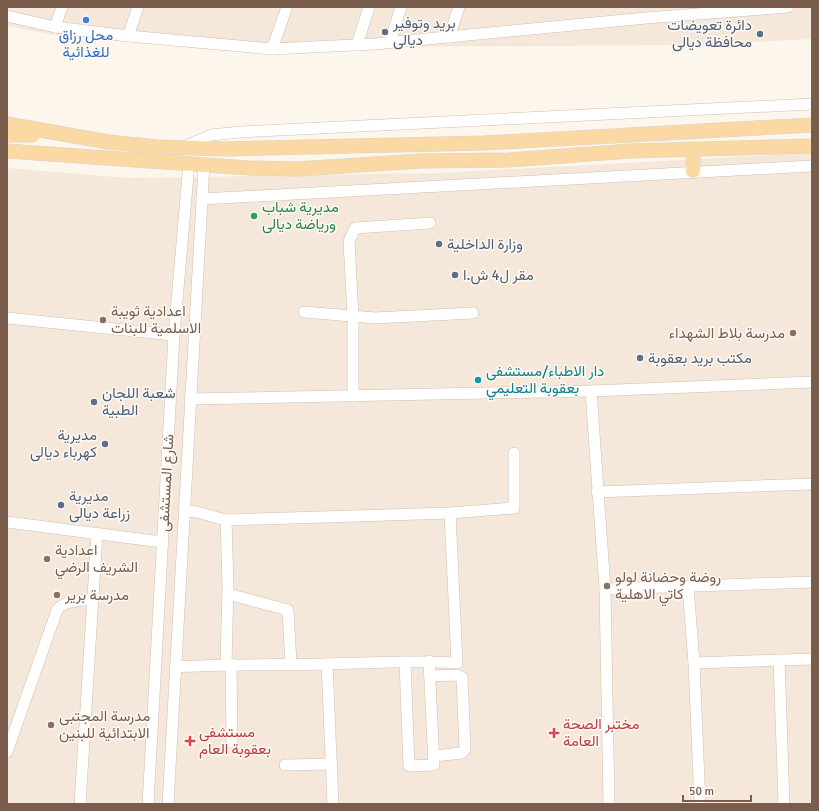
<svg xmlns="http://www.w3.org/2000/svg" width="819" height="811" viewBox="0 0 819 811" font-family="Signika,Vazirmatn,sans-serif">
<rect width="100%" height="100%" fill="#fdf6ec"/>
<g fill="#f5e8da">
<path d="M7,7H812V39L692,45L367,47L53,35L7,26Z"/>
<path d="M812,153V804H7V168L128,178L435,173Z"/>
</g>
<g fill="none" stroke-linecap="round" stroke-linejoin="round">
<g stroke="#d1beb0" stroke-width="12">
<g id="minor">
<path d="M7,16L55,27L128,36L272,49L375,44L646,18L788,7"/>
<path d="M55,27L62,7"/>
<path d="M128,36L138,7"/>
<path d="M449,37L459,7"/>
<path d="M390,42L401,7"/>
<path d="M357,45L369,7"/>
<path d="M272,49L287,7"/>
<path d="M184,147L211,135L240,132L812,104"/>
<path d="M202,199L812,166"/>
<path d="M304,312L375,318L473,313"/>
<path d="M7,318L174,335"/>
<path d="M591,391L605,589L609,804"/>
<path d="M353,396V316L349,241L355,228L430,223"/>
<path d="M190,399L591,391L812,382"/>
<path d="M597,492L812,484"/>
<path d="M184,511L197,512L226,520L450,513L514,508V453"/>
<path d="M7,522L162,542"/>
<path d="M688,587L694,663L700,804"/>
<path d="M605,589L812,582"/>
<path d="M228,594L288,610L291,664"/>
<path d="M779,660L784,804"/>
<path d="M405,662L409,766L434,765L429,661"/>
<path d="M694,663L812,659"/>
<path d="M226,664L228,586L226,520"/>
<path d="M231,664L232,742"/>
<path d="M327,664L333,804"/>
<path d="M175,667C226,664 276,665 327,664C370,663 414,660 457,663L450,513"/>
<path d="M430,676L457,675L462,677L465,749L462,753L434,756"/>
<path d="M7,752L57,610C65,600 81,601 93,599"/>
<path d="M285,765L332,764"/>
<path d="M80,804L97,533"/>
<path d="M148,804L174,335L189,163"/>
<path d="M168,804L204,165"/>
</g>
</g>
<g stroke="#dad1cd" stroke-width="15">
<g id="major">
<path d="M7,124L108,142L158,147L226,149L484,143L812,125"/>
<path d="M7,135H32"/>
<path d="M693,149V171"/>
<path d="M7,151L249,168L297,169L421,161L509,160L630,151L812,146"/>
</g>
</g>
<use href="#minor" stroke="#fff" stroke-width="11"/>
<use href="#major" stroke="#fbd9a5" stroke-width="14"/>
</g>
<circle fill="#3f7fe0" stroke="#fffaf3" stroke-width="1.5" cx="86" cy="20" r="4"/>
<g fill="#5c6f8a" stroke="#fffaf3" stroke-width="1.5">
<circle cx="385" cy="32" r="4"/>
<circle cx="760" cy="34" r="4"/>
<circle cx="439" cy="244" r="4"/>
<circle cx="455" cy="275" r="4"/>
<circle cx="640" cy="358" r="4"/>
<circle cx="94" cy="402" r="4"/>
<circle cx="105" cy="444" r="4"/>
<circle cx="61" cy="505" r="4"/>
</g>
<circle fill="#2e9e5b" stroke="#fffaf3" stroke-width="1.5" cx="254" cy="216" r="4"/>
<g fill="#8d6e63" stroke="#fffaf3" stroke-width="1.5">
<circle cx="103" cy="320" r="4"/>
<circle cx="793" cy="333" r="4"/>
<circle cx="47" cy="559" r="4"/>
<circle cx="607" cy="586" r="4"/>
<circle cx="57" cy="595" r="4"/>
<circle cx="51" cy="725" r="4"/>
</g>
<circle fill="#0f9aa8" stroke="#fffaf3" stroke-width="1.5" cx="478" cy="380" r="4"/>
<g fill="#e0444e" stroke="#fffaf3" stroke-width="1.5">
<path d="M552 727h4v4h4v4h-4v4h-4v-4h-4v-4h4z"/>
<path d="M188 735h4v4h4v4h-4v4h-4v-4h-4v-4h4z"/>
</g>
<g text-anchor="middle" dominant-baseline="central" stroke-width="3" stroke-linejoin="round" paint-order="stroke">
<g font-size="15" fill="#4e5e75" stroke="#fffaf3" text-anchor="start">
<text x="393" y="23">بريد وتوفير<tspan x="393" dy="17">ديالى</tspan></text>
<text x="752" y="25" text-anchor="end">دائرة تعويضات<tspan x="752" dy="17">محافظة ديالى</tspan></text>
<text x="447" y="244">وزارة الداخلية</text>
<text x="463" y="275">مقر ل4 ش.ا</text>
<text x="648" y="358">مكتب بريد بعقوبة</text>
<text x="102" y="393">شعبة اللجان<tspan x="102" dy="17">الطبية</tspan></text>
<text x="97" y="435" text-anchor="end">مديرية<tspan x="97" dy="17">كهرباء ديالى</tspan></text>
<text x="69" y="496">مديرية<tspan x="69" dy="17">زراعة ديالى</tspan></text>
</g>
<g font-size="15" fill="#366cbe" stroke="#fffaf3">
<text x="86" y="35">محل رزاق<tspan x="86" dy="17">للغذائية</tspan></text>
</g>
<g font-size="15" fill="#27864d" stroke="#fffaf3" text-anchor="start">
<text x="262" y="207">مديرية شباب<tspan x="262" dy="17">ورياضة ديالى</tspan></text>
</g>
<g font-size="15" fill="#785e54" stroke="#fffaf3" text-anchor="start">
<text x="111" y="311">اعدادية ثويبة<tspan x="111" dy="17">الاسلمية للبنات</tspan></text>
<text x="785" y="333" text-anchor="end">مدرسة بلاط الشهداء</text>
<text x="55" y="550">اعدادية<tspan x="55" dy="17">الشريف الرضي</tspan></text>
<text x="615" y="577">روضة وحضانة لولو<tspan x="615" dy="17">كاتي الاهلية</tspan></text>
<text x="65" y="595">مدرسة برير</text>
<text x="59" y="716">مدرسة المجتبى<tspan x="59" dy="17">الابتدائية للبنين</tspan></text>
</g>
<g font-size="15" fill="#0d838f" stroke="#fffaf3" text-anchor="start">
<text x="486" y="371">دار الاطباء/مستشفى<tspan x="486" dy="17">بعقوبة التعليمي</tspan></text>
</g>
<g font-size="15" fill="#7a5c4d" stroke="#fffaf3">
<text transform="translate(166 483) rotate(-87)">شارع المستشفى</text>
</g>
<g font-size="15" fill="#be3a42" stroke="#fffaf3" text-anchor="start">
<text x="563" y="724">مختبر الصحة<tspan x="563" dy="17">العامة</tspan></text>
<text x="199" y="732">مستشفى<tspan x="199" dy="17">بعقوبة العام</tspan></text>
</g>
</g>
<rect width="819" height="811" fill="none" stroke="#7a5c4d" stroke-width="16"/>
<path d="M683 795v6h68v-6" fill="none" stroke="#7a5c4d" stroke-width="2"/>
<text x="689" y="795" font-size="12" fill="#7a5c4d" stroke="#fffaf3" stroke-width="3" paint-order="stroke">50 m</text>
</svg>
